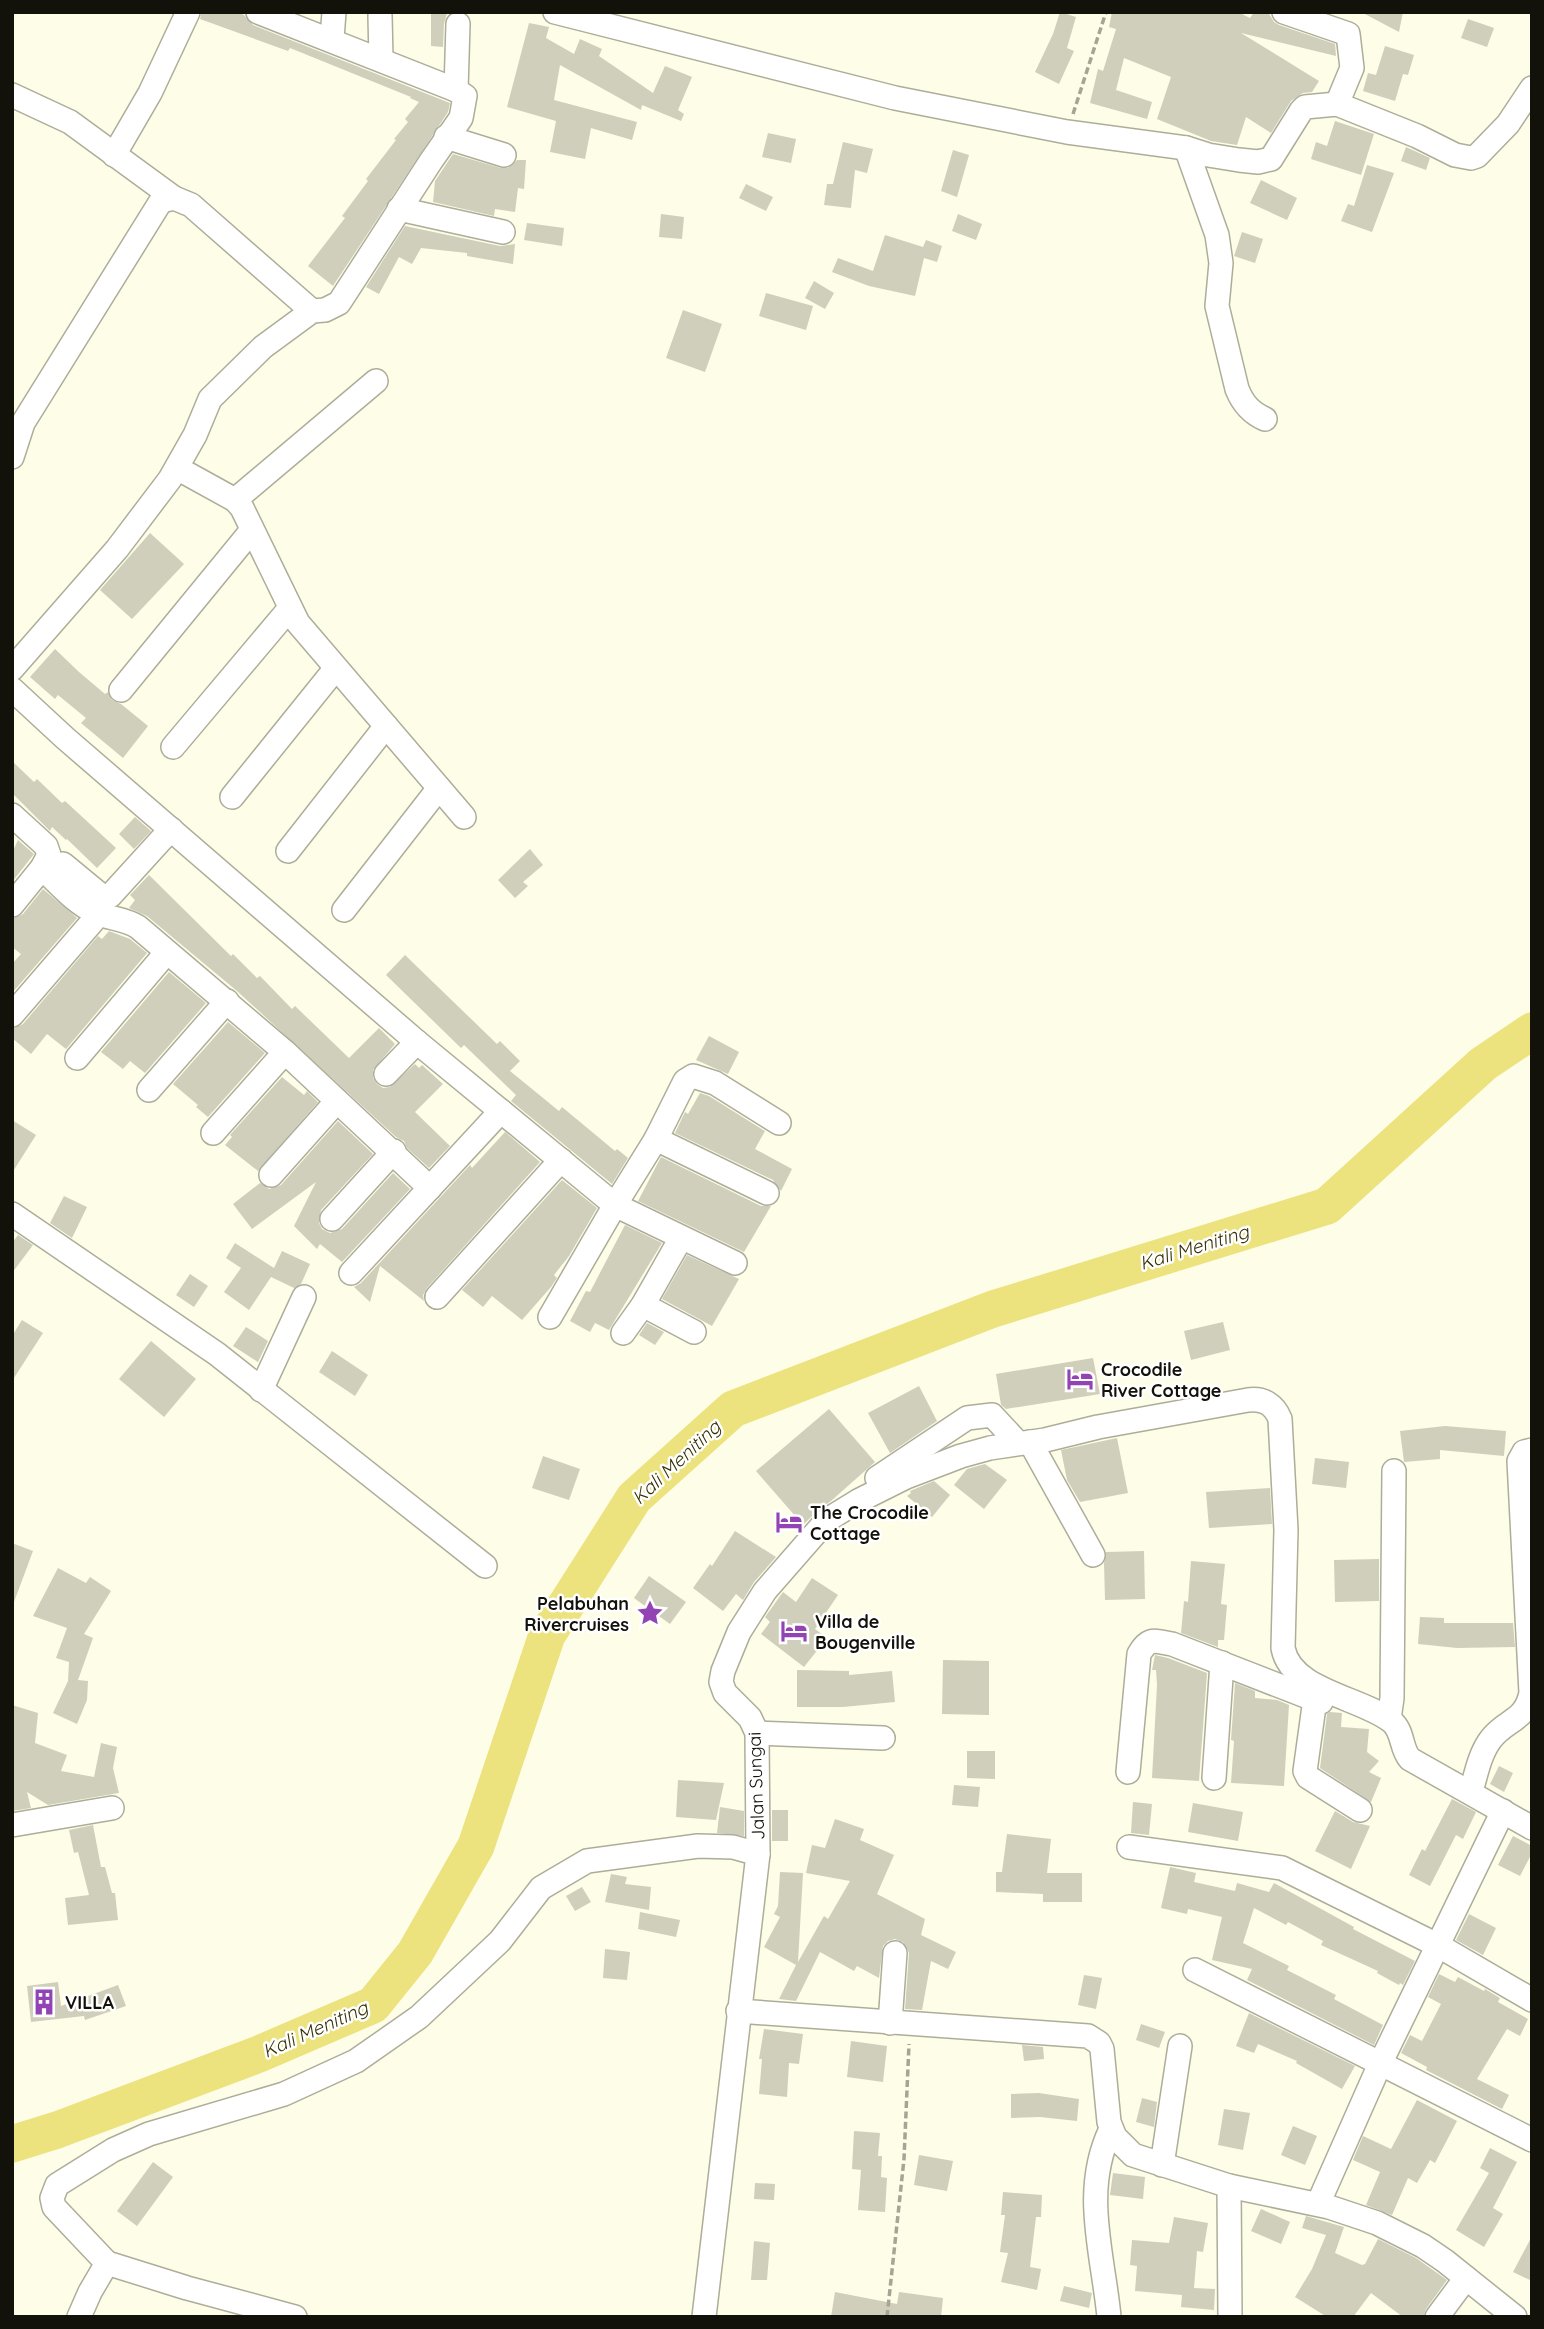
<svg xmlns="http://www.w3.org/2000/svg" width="1544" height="2329" viewBox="0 0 1544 2329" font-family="Quicksand,sans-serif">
<rect width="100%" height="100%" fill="#fefde8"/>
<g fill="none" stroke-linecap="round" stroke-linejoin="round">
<path stroke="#ece27e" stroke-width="37" d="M12,2144L57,2130L259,2054L373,2005L415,1953L476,1846L547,1635L634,1498L733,1409L993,1309L1327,1206L1483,1064L1532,1031"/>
</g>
<g fill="#d0cfbb">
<path d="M202,12H238L244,15L253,25L450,103L448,112L333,286L308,266L345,218L342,216L368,181L366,179L396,140L394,139L408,122L405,119L419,102L410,98L411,97L290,48L288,51L200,19Z"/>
<path d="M1060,12L1076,17L1067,48L1074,51L1059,84L1035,72L1053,34Z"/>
<path d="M1112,12H1238L1250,18L1254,12H1268L1274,22L1279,25L1335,44L1336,56L1241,33L1319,81L1312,92L1303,93L1291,101L1271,133L1246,117L1237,145L1211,141L1157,119L1171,77L1124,58L1116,90L1152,102L1147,119L1090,103L1098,69L1103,71L1116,29L1109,27Z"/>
<path d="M1361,12H1403L1399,32Z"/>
<path d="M431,13H447L444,24L443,47L431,46Z"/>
<path d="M1468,19L1494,28L1487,47L1461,38Z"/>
<path d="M529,23L549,27L546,38L574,54L580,39L602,49L599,56L653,93L665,66L692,77L678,110L684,114L681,121L642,105L641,110L560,65L554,100L637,122L632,140L591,128L585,159L550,152L556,121L507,107Z"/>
<path d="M1385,46L1414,55L1408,75L1403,74L1395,101L1363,91L1368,73L1376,75Z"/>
<path d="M1335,121L1374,134L1361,175L1311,159L1316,142L1327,146Z"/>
<path d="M768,133L796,139L791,163L762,157Z"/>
<path d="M843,142L873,149L867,173L855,170L851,208L824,205L827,184H833Z"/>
<path d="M1406,147L1430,158L1426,170L1401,161Z"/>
<path d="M953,150L969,155L957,197L941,191Z"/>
<path d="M453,154L501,168H508L517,160H526L524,189L518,188L515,212L495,209L494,216L433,202L435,181Z"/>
<path d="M1367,165L1394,173L1372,232L1341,221L1348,204L1354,206Z"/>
<path d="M1261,180L1297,198L1287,220L1250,203Z"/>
<path d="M746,184L773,197L766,211L739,198Z"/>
<path d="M661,214L684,217L682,239L659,237Z"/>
<path d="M958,214L982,224L976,240L952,231Z"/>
<path d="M527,223L564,228L562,246L524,240Z"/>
<path d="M405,226L500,246L515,244L513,264L467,256V253L421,248L412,264L399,257L379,294L366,287Z"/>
<path d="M1242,232L1263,239L1255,263L1234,256Z"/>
<path d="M885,235L923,247L926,240L942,246L937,262L924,258L915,296L869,286L832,272L838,258L873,271Z"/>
<path d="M814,281L834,293L825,309L805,298Z"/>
<path d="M766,293L813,306L806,330L759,316Z"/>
<path d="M683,310L722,324L705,372L666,358Z"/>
<path d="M150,533L184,564L132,619L100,590Z"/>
<path d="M55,649L79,672L105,694L108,692L112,700L121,704L148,726L123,758L81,723L86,718L58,695L55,699L30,677Z"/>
<path d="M12,761L34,782L37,779L62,803L65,801L116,848L97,868L67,839L66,840L52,827L50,831L12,793Z"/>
<path d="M135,817L151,831L134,849L119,834Z"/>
<path d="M18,840L34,854L12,882V853Z"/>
<path d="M530,849L543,865L523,882L528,886L515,898L498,880Z"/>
<path d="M149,875L231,956L233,954L257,978L260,976L292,1009L295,1006L349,1058L379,1028L395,1044L373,1070V1078L377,1084L383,1088L390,1087L415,1064L419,1068L422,1065L443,1084L415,1112L450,1146L429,1168L407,1148L404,1141L396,1137L237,991L147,916L129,908L135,900L130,895Z"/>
<path d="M43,889L77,918L12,993V964L21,954L12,947V919L23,914Z"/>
<path d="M109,931L130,939L147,953L66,1049L47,1034L31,1054L12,1038V1029L23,1024L98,936L102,939Z"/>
<path d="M405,955L497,1044L500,1041L520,1061L510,1071L559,1111L562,1107L615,1151L617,1149L628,1158L612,1184L511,1101L516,1095L464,1045L461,1048L386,975Z"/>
<path d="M169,972L206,1003L145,1073L130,1061L123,1069L101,1052Z"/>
<path d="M228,1022L265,1053L208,1117L196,1107L198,1105L173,1084Z"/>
<path d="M709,1036L739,1052L728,1074L696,1060Z"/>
<path d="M282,1077L304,1095L307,1091L318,1102L258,1171L225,1145L232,1137L230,1135Z"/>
<path d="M700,1093L709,1096L765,1131L755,1149L792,1169L781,1191L773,1180L675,1133L685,1112L688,1114Z"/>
<path d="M12,1120L36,1135L12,1173Z"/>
<path d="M338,1121L373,1154L321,1210L319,1223L322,1229L330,1233L342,1229L393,1173L410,1189L342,1262L320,1244L317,1249L294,1226L316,1182L252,1229L233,1204L260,1183L269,1189L281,1185Z"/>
<path d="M505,1132L540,1162L427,1288L423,1295L424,1301L380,1266L370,1302L354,1287L361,1283L470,1165L472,1168Z"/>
<path d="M661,1157L761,1206H771L744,1252L638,1201Z"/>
<path d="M562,1180L597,1208L569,1256L554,1275L557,1278L551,1287L522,1320L492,1296L483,1307L462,1290Z"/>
<path d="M64,1196L87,1207L72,1238L50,1223Z"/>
<path d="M625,1225L662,1243L609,1330L595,1323L590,1332L570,1321L586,1291L590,1292Z"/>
<path d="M18,1235L33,1245L12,1273V1243Z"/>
<path d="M235,1243L274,1268L282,1251L310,1264L301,1284L294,1288L271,1277L249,1310L224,1292L241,1268L226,1258Z"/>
<path d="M687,1255L739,1279L712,1326L662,1299Z"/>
<path d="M190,1274L208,1286L194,1307L176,1295Z"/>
<path d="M22,1320L43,1333L12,1381V1336Z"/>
<path d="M1223,1322L1230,1350L1191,1360L1184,1331Z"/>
<path d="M647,1323L664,1332L655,1345L639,1335Z"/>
<path d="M246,1327L268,1341L258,1362L233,1346Z"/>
<path d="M151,1341L196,1379L164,1417L119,1379Z"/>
<path d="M332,1351L368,1375L355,1396L319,1372Z"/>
<path d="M1093,1358L1100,1394L1006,1409L1001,1405L996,1374Z"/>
<path d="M919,1386L937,1421L890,1453L868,1413Z"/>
<path d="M829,1409L875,1462L831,1501L817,1511L803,1525L756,1471Z"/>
<path d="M1445,1426L1506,1431L1504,1456L1440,1450V1459L1404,1462L1400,1431Z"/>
<path d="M1117,1438L1128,1493L1080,1502L1067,1480L1061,1450Z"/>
<path d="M543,1456L580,1469L569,1500L532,1488Z"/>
<path d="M1315,1458L1349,1462L1346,1488L1312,1484Z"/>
<path d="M985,1464L1007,1480L984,1509L954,1485L967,1469Z"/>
<path d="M934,1481L950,1495L932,1517L907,1496L911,1493L910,1491Z"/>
<path d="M1270,1488L1272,1524L1209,1528L1206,1492Z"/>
<path d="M735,1531L776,1557L754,1582L743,1600L736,1594L723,1611L693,1588L710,1564L712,1566Z"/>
<path d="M12,1543L33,1551L14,1602H12Z"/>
<path d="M1144,1551L1145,1599L1105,1600L1104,1563L1106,1552Z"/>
<path d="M1379,1559V1601L1335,1602L1334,1560Z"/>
<path d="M1191,1561L1225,1564L1221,1604L1227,1605L1224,1640H1218V1647L1181,1633L1184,1601L1188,1602Z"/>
<path d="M58,1568L86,1583L90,1577L111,1591L84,1634L93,1638L78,1680L88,1681L87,1700L77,1724L53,1713L68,1681L69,1662L56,1658L67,1628L33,1616Z"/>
<path d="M649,1576L686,1602L670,1624L634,1598Z"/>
<path d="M812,1578L838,1595L815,1629L827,1638L804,1667L761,1634L770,1622L765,1617L783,1592L796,1602Z"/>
<path d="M1420,1617L1444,1618V1623H1513L1515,1647L1457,1648L1418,1644Z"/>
<path d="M1155,1655L1168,1658L1207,1673L1199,1781L1152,1778L1157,1685L1156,1670H1152Z"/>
<path d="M943,1660L989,1661V1715L942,1714Z"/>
<path d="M797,1670L849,1671V1675L892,1671L895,1702L843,1707H797Z"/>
<path d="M1235,1683L1255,1691V1698L1277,1700L1289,1705L1284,1786L1231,1783L1234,1741L1231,1740Z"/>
<path d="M12,1705L38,1713L35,1743L67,1755L61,1771L94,1777L101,1743L117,1747L113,1768L119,1793L48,1805L27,1792L31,1808L12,1811L14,1724L12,1723Z"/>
<path d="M1330,1712L1342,1713L1341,1727L1369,1729L1367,1752L1379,1761L1369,1772L1381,1778L1371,1802L1320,1768L1327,1714Z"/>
<path d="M967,1751H995V1779L967,1778Z"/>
<path d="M1499,1766L1513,1773L1504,1792L1490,1784Z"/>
<path d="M678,1780L724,1783L716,1820L676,1817Z"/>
<path d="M954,1785L980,1787L978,1807L952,1805Z"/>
<path d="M1452,1799L1476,1812L1463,1839L1456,1835L1430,1886L1409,1875L1422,1849L1425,1851Z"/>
<path d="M1133,1802L1152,1804L1149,1835L1131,1833Z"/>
<path d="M1193,1803L1243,1812L1238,1841L1188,1832Z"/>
<path d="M720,1807L744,1811V1836L717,1833Z"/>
<rect x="772" y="1810" width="16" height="31"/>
<path d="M1335,1811L1353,1822L1370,1826L1351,1869L1315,1851Z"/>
<path d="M835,1819L864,1829L860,1840L894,1855L877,1894L925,1919L921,1935L956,1952L948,1969L931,1961L922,2010L905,2009L909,1953L903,1942L895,1939L888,1941L883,1946L879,1978L857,1966L854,1971L820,1952L796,2001L779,1999L796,1965L764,1947L780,1917L774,1914L778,1906L780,1872L803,1873L798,1962L824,1916L828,1919L850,1881L806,1873L812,1845L825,1848Z"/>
<path d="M93,1825L101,1867H105L112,1893H115L118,1920L68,1925L65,1898L89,1895L78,1852L74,1853L69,1830Z"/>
<path d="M1007,1834L1051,1839L1047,1873H1082V1902H1043V1894L996,1892V1872H1002Z"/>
<path d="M1513,1836L1532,1846V1853L1520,1876L1498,1865Z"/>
<path d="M1170,1867L1196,1873L1194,1882L1235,1891L1237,1883L1269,1892L1274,1883L1354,1927L1353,1929L1415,1961L1403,1985L1400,1983L1399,1985L1377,1973L1378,1971L1321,1945L1323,1941L1288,1922L1286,1925L1254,1908L1243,1943L1289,1966L1287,1970L1336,1995L1334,1999L1383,2025L1374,2045L1247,1980L1252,1969L1212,1960L1222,1917L1188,1909L1187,1914L1161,1908Z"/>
<path d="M611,1874L627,1877L625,1884L651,1887L649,1910L605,1902Z"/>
<path d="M582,1887L591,1902L575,1911L566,1896Z"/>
<path d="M640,1912L680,1920L676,1937L638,1929Z"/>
<path d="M1469,1914L1496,1928L1483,1955L1456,1940Z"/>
<path d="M605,1949L630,1952L627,1980L603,1978Z"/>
<path d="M1439,1974L1455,1982L1458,1977L1484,1991L1485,1989L1500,1998L1498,2002L1528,2019L1520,2036L1507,2029L1477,2079L1509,2095L1502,2109L1426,2070L1427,2067L1401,2053L1410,2035L1422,2041L1441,2004L1428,1997Z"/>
<path d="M1084,1975L1102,1978L1096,2009L1078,2005Z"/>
<path d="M58,1982L61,2006L118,1985L126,2006L85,2020L84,2016L31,2022L27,1986Z"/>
<path d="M1249,2013L1355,2066L1342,2089L1296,2063L1297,2061L1258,2044L1254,2053L1236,2046Z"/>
<path d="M1141,2024L1165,2032L1159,2048L1136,2040Z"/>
<path d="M764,2029L803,2034L799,2064L789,2063L787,2097L759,2094L762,2059H759Z"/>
<path d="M851,2041L887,2046L883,2082L847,2077Z"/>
<path d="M1022,2045L1043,2047L1044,2059L1024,2061Z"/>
<path d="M1039,2093L1079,2099L1077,2121L1040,2117L1011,2118V2094Z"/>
<path d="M1142,2098L1157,2102L1154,2127L1136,2122Z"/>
<path d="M1417,2100L1457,2121L1435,2163L1430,2160L1417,2183L1408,2178L1392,2215L1366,2205L1380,2172L1353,2160L1363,2136L1391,2149Z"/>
<path d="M1224,2109L1250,2113L1243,2150L1218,2145Z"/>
<path d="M1293,2126L1317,2136L1305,2165L1281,2155Z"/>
<path d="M854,2131L880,2133L878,2156H882L881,2177L887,2178L885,2212L858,2210L861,2170L852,2169Z"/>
<path d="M1490,2148L1517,2162L1493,2208L1503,2214L1484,2247L1456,2230L1489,2173L1480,2168Z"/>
<path d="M919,2155L953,2161L947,2191L914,2185Z"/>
<path d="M153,2162L173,2177L137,2226L117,2211Z"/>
<path d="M1113,2173L1145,2177L1143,2199L1110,2195Z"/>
<path d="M755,2183L775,2184L774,2200L754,2199Z"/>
<path d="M1003,2192L1042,2195L1041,2217H1036L1030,2267L1041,2269L1037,2290L1001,2282L1008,2253L1000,2252L1005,2215H1001Z"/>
<path d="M1261,2209L1290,2222L1281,2244L1251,2231Z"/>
<path d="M1306,2216L1344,2227L1335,2253L1362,2265L1365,2264L1378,2239L1416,2258L1447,2280L1426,2309L1423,2317H1403L1371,2293L1353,2317H1327L1295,2297L1312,2269L1326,2235L1302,2228Z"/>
<path d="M1174,2217L1208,2223L1203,2252L1197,2251L1194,2288L1215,2289L1214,2310L1181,2307L1182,2295L1135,2291L1137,2266L1130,2265L1132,2240L1169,2243Z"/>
<path d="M1532,2236V2281L1513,2272Z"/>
<path d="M754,2241L770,2243L767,2280H751Z"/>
<path d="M1064,2286L1092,2293L1089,2308L1060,2301Z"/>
<path d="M835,2292L897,2304L899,2292L943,2298L941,2317H831Z"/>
</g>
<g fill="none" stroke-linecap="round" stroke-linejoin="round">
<g stroke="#aead99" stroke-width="26">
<g id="minor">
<path d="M555,12L895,98L1067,132L1186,148L1208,155L1239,160L1258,162L1271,159L1301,111L1305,107L1337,104"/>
<path d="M1284,12L1348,34L1352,68L1337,104L1417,136L1455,155L1471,158L1477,156L1508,124L1532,88"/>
<path d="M380,16L381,59"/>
<path d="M332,39L334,12"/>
<path d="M456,90L458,24"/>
<path d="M12,95L70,122L174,198"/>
<path d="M446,137L504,155"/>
<path d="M1186,148L1217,235L1221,263L1217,306L1237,389C1243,404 1251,413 1265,419"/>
<path d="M114,155L150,93L188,12"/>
<path d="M399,209L503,232"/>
<path d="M12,457L23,423L161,201L174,198L191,205L312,311"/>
<path d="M177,468L235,500L242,508L298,623L464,817"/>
<path d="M235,500L376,381"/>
<path d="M12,669L117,549L170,479L195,435L210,399L263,347L312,311L325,310L339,303L431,161L461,118L465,96L456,90L258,12"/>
<path d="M12,689L65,738L417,1042L615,1205L656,1139L685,1081L693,1076L715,1083L779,1123"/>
<path d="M121,690L252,530"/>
<path d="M173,747L290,608"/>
<path d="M232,797L336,668"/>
<path d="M12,815L46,846L49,855L42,868L12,905"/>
<path d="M288,851L386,726"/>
<path d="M63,864L103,897L110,896L171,829"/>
<path d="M42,868C58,883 75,903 95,912C109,919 124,918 138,927L285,1052L430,1188"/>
<path d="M344,910L439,788"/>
<path d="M12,1015L99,914"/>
<path d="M77,1058L167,952"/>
<path d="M386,1074L417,1042"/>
<path d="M149,1090L227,1001"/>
<path d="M213,1133L285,1052"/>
<path d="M656,1139L767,1193"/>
<path d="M271,1175L337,1101"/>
<path d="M12,1214L217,1354L485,1566"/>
<path d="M332,1219L394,1151"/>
<path d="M351,1273L501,1111"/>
<path d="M437,1297L561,1160"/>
<path d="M643,1305L694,1332"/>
<path d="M550,1317L615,1205L735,1263"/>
<path d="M623,1333L643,1305L681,1238"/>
<path d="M261,1390L304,1297"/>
<path d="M1030,1442L1093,1555"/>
<path d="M877,1478L967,1418L992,1415L1018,1443"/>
<path d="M1315,1699L1305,1771L1308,1777L1360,1810"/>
<path d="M1389,1719L1392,1698L1394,1471"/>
<path d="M757,1733L883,1738"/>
<path d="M1128,1772L1139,1654C1149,1637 1154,1641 1172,1644L1321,1702"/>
<path d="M1214,1778L1222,1663"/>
<path d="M1471,1792C1476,1774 1480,1753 1491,1739C1506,1719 1525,1722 1531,1693L1519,1461L1524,1452L1532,1450"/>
<path d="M12,1825L112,1808"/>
<path d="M1129,1847L1282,1868L1439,1946L1532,2000"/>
<path d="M1195,1970L1532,2140"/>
<path d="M738,2011L1088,2036L1099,2043L1102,2049L1109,2122L1115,2137L1133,2155L1229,2186L1329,2207L1377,2223L1423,2246L1445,2261L1515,2317"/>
<path d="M890,2023L895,1953"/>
<path d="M1162,2165L1180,2046"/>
<path d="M1229,2186L1230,2317"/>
<path d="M1318,2204L1380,2064L1503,1811"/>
<path d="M107,2263L54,2207L52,2198L57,2185L113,2150L149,2134L284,2094L356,2061L419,2017L500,1941L541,1888L587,1861L698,1846L733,1847L758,1854"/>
<path d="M79,2317L90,2292L107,2263L187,2288L295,2317"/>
<path d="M704,2317L758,1854L757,1733L750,1718L725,1693L721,1682L723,1671L739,1632L765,1591L827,1520L858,1501L906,1477L961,1456L990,1448L1045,1440L1098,1427L1248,1400C1263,1398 1274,1404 1280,1419L1286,1530L1283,1648C1291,1691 1360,1697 1391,1721C1404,1731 1400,1748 1410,1759L1532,1828"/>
<path d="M1109,2317C1103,2253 1081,2191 1111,2129"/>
<path d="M1437,2317L1466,2278"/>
</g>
</g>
<g stroke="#a6a595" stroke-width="3.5" stroke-dasharray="7 3.5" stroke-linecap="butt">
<path d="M1073,114L1106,12"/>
<path d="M887,2317L904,2159L909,2044"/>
</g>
<use href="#minor" stroke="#fff" stroke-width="23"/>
</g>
<defs>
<g id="hotel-bare" transform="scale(2.1)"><path d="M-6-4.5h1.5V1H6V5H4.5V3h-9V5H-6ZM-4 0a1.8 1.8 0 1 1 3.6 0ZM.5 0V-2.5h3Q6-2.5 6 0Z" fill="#9244b5" stroke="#fff" stroke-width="2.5" paint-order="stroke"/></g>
<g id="sight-bare" transform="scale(2.1)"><path d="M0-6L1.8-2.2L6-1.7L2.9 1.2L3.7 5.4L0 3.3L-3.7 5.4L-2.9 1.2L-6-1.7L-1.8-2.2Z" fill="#9244b5" stroke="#fff" stroke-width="2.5" paint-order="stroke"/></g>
<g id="building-bare" transform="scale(2.1)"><path d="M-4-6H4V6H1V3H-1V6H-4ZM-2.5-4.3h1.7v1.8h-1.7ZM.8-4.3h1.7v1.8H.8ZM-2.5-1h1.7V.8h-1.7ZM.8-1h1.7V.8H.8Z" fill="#9244b5" stroke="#fff" stroke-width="2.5" paint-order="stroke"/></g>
</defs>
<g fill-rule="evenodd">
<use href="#hotel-bare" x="1080" y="1379"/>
<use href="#hotel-bare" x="789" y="1522"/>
<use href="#sight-bare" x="650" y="1613"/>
<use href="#hotel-bare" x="794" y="1631"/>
<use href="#building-bare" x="44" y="2002"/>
</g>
<g text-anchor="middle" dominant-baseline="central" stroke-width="5" stroke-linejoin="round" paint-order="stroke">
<g font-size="18" font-weight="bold" fill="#12110a" stroke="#fff" text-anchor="start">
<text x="1101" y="1369">Crocodile<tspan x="1101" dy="21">River Cottage</tspan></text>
<text x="810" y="1512">The Crocodile<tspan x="810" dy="21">Cottage</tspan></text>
<text x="629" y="1603" text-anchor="end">Pelabuhan<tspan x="629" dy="21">Rivercruises</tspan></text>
<text x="815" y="1621">Villa de<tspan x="815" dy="21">Bougenville</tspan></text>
<text x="65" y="2002">VILLA</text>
</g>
<g font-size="18" fill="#12110a" stroke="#fff">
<text transform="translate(756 1786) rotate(-92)">Jalan Sungai</text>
</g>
<g font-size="19" font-style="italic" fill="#363105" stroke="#fff">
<text transform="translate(1194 1247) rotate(-17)">Kali Meniting</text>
<text transform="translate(676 1462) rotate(-43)">Kali Meniting</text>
<text transform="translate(315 2029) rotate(-24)">Kali Meniting</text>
</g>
</g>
<rect width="1544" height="2329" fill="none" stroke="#12110a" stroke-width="28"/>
</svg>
